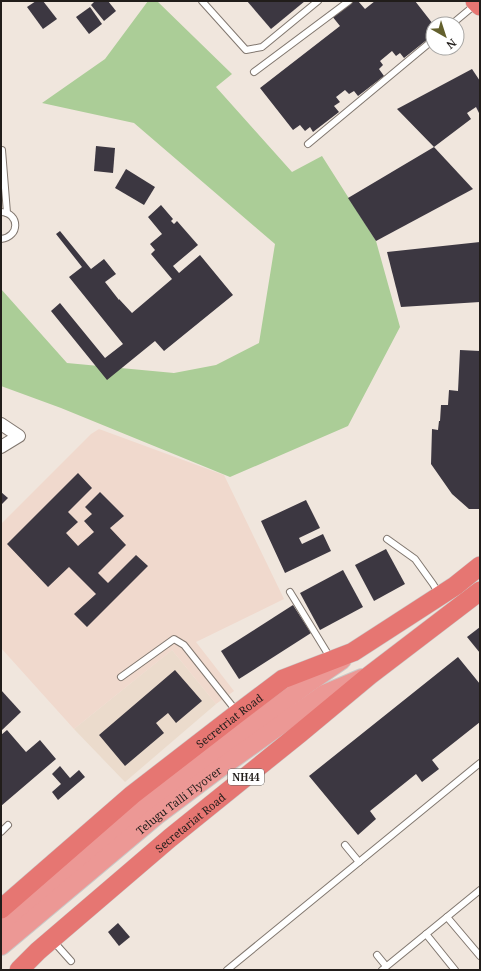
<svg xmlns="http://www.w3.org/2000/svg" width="481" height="971" viewBox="0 0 481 971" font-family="'Noto Serif',serif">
<rect width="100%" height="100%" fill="#f0e6dd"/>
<path fill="#ebdbcc" d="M172,650L216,704L125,782L74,729Z"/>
<path fill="#f0d9cd" d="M99,429L224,475L284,599L196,642L234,691L216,704L172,650L74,729L1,648V524L91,434Z"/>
<path fill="#abcd97" d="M148,1H157L232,74L216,87L292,172L322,156L376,241L400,327L348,426L230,477L61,408L1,386V289L67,363L174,373L216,365L259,343L275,244L134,123L42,103L105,59Z"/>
<g fill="#3c3741">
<path d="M36,1H43L57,19L43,29L27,7Z"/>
<path d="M95,1H108L116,11L104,21L91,5Z"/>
<path d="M247,1H305L271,29Z"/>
<path d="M350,1H358L365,9L375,1H415L433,24V35L404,58L400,53L396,56L392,51L380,61L383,65L379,69L384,76L358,96L354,91L349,94L345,90L336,97L340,102L334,106L339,112L313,132L310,127L305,131L300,125L293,130L260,88L340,26L332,16Z"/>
<path d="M90,7L102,24L89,34L76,17Z"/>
<path d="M472,69L480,81V115L476,107L467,113L471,119L434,147L397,109Z"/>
<path d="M96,146L115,148L113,173L94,171Z"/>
<path d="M434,147L473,189L376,241L348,198Z"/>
<path d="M126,169L155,187L144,205L115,188Z"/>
<path d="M161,205L173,219L171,221L174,224L177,221L198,245L173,266L179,273L200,255L233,295L164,351L155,341L107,380L51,311L60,303L105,358L123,344L69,277L82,267L56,234L60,231L91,269L104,259L116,274L105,282L119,300V299L132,313L172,279L151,254L155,250L150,244L162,234L148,217Z"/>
<path d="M480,242V302L401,307L387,252Z"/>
<path d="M460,350L480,351V508L479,509H469L452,494L431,464L432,429L438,430L439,421H440L441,405H448L449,390L458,391Z"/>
<path d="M78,473L92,488L68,512L78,522L66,533L78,546L94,532L84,521L92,514L85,507L100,492L124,516L110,528L126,545L98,573L108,583L136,555L148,566L87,627L74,614L96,594L69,567L48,587L7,544Z"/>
<path d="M1,492L8,498L1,505Z"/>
<path d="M306,500L320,528L299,538L302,544L323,534L331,551L285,573L261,521Z"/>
<path d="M386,549L405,584L374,601L355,565Z"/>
<path d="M343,570L363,607L320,630L300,593Z"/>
<path d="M293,605L311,633L239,679L221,651Z"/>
<path d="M480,627V653L467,637Z"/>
<path d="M458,657L480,684V722L432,760L439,769L422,782L416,774L370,811L376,819L358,835L309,776Z"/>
<path d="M175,670L202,701L176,723L168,713L156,723L164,733L125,766L99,735Z"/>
<path d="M1,690L21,712L1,731Z"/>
<path d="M7,730L26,752L40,740L56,759L1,806V735Z"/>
<path d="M60,766L70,778L79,770L85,777L58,800L52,792L61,784L52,774Z"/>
<path d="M118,923L130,937L119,946L108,932Z"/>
</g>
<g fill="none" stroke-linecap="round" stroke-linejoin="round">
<g stroke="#81776f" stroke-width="8">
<g id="service">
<path d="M202,1L246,50L262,47L318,1"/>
<path d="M452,24L476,4"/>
<path d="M254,72L349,1"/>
<path d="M308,144L433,40"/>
<path d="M1,150H2L7,213"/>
<path d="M1,212C20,213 20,237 1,239"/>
<path d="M387,539L415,559L433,584L439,594"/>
<path d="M290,592L331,659"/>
<path d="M121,677L174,639L184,645L237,712"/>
<path d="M1,832L8,825"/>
<path d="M345,845L359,862"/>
<path d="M447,917L480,956"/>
<path d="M426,934L455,970"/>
<path d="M54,942L71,961"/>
<path d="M377,955L386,966"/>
<path d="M227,970L480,763"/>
<path d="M382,970L480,890"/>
</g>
</g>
<g stroke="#81776f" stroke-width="14">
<path id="minor" d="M1,424L19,436L1,447"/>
</g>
<g stroke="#cac9c8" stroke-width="20">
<g id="primary">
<path d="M1,926L145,804L310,682L342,660"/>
<path id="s1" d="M1,946L156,816L216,771L324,694L362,678"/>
</g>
</g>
<g stroke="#cac9c8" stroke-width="20">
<g id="trunk">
<path d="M475,1L480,6"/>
<path id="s2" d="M1,909L132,795L238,713L283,679L353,652L455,586L480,566"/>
<path id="s3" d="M19,970L38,951L170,838L299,734L370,675L480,591"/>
</g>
</g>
<use href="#service" stroke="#fff" stroke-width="6"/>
<use href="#minor" stroke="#fff" stroke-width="12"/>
<use href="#primary" stroke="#ec9895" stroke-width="18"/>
<use href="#trunk" stroke="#e67672" stroke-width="19"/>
</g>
<g text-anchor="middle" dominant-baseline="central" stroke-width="4" stroke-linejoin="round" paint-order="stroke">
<rect fill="#fff" stroke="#64615f" stroke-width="1" x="228" y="769" width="36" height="16" rx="3"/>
<g font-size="10" font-weight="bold" fill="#211d1a">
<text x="246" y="777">NH44</text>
</g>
<g font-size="11" fill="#211d1a" stroke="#fff">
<text stroke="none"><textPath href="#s2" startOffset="296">Secretriat Road</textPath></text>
<text stroke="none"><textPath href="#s1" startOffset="230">Telugu Talli Flyover</textPath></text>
<text stroke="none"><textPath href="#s3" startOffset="226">Secretariat Road</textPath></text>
</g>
</g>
<rect width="481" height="971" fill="none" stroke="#211d1a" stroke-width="4"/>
<g transform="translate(445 36) rotate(141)"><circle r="19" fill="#ffffff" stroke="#a6a5a3"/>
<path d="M0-3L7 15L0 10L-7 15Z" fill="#63602d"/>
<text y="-6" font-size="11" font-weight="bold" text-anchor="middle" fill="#211d1a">N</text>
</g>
</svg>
